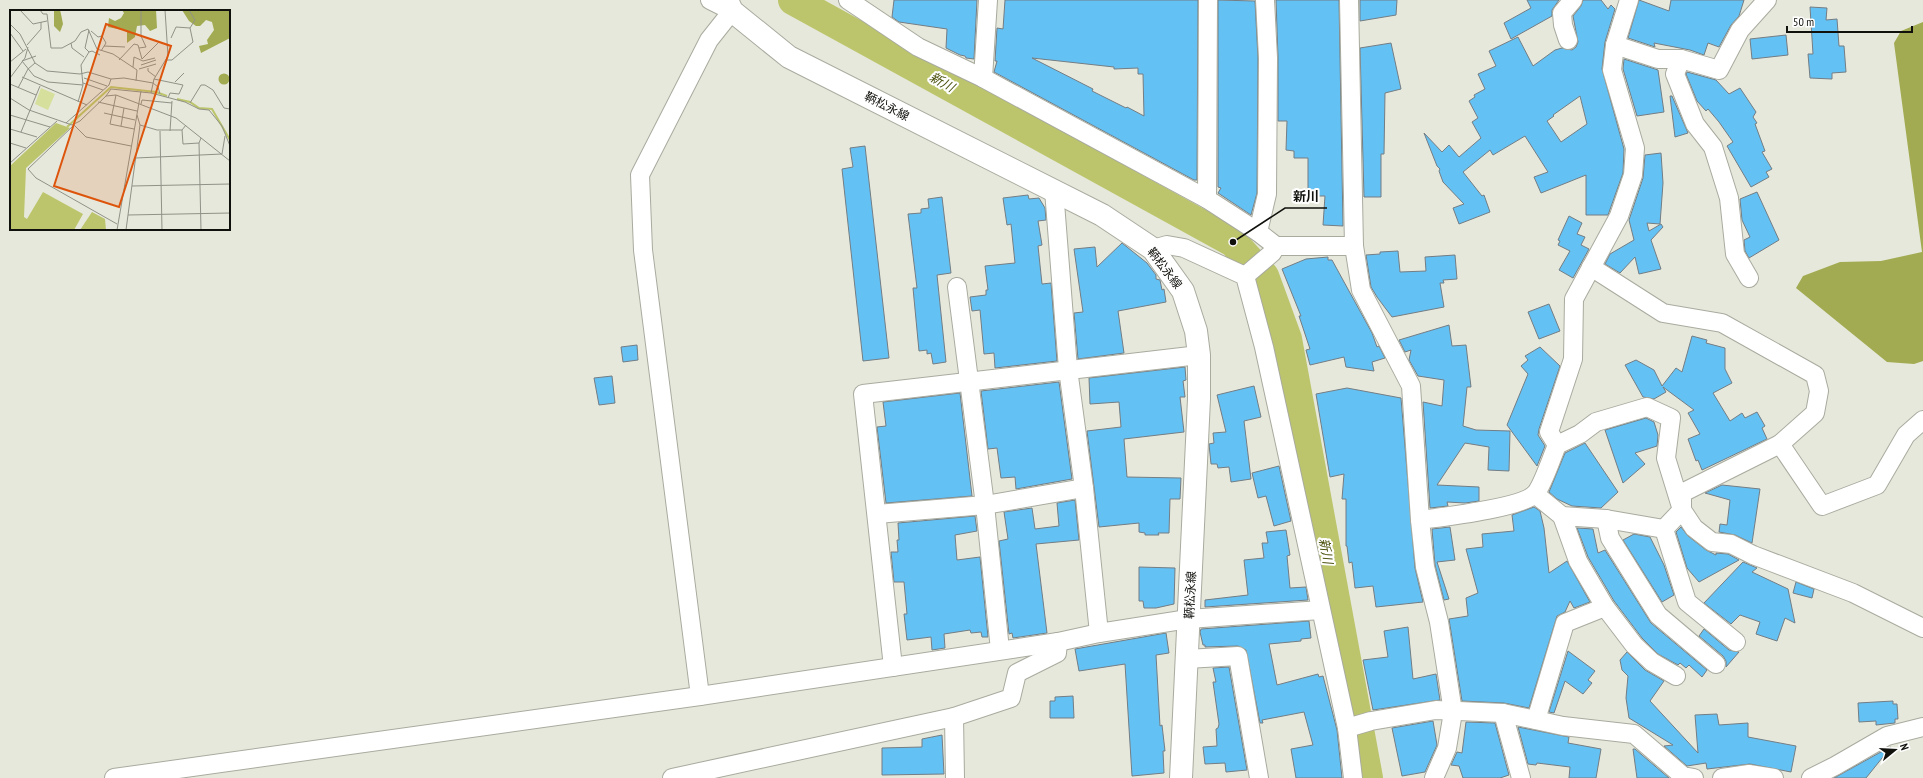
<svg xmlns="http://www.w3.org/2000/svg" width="1923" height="778" viewBox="0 0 1923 778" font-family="'PT Sans Narrow','Noto Sans JP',sans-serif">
<rect width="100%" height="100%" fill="#e6e8db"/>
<path fill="#a2ab51" d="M1923,22V361L1914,364L1887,362L1796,288L1803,276L1840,262L1881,261L1922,252L1894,43L1901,31Z"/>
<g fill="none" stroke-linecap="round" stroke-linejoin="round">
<path stroke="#bcc56b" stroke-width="30" d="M793,0L1233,242L1264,276L1287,339L1368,778"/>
</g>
<g fill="#64c1f4" stroke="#737d84" fill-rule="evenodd">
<path d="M894,0H977L974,59L966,58L965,56L960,55L946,48L947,29L899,22L892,17Z"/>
<path d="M1005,0H1198L1197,180H1194L994,72L997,61H995L997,28L1003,29ZM1032,58L1114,67V69L1138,68V74H1143L1144,116L1127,107L1126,108L1092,91L1093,89Z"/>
<path d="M1218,0L1255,1L1258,58L1257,193L1251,215L1218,193L1221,188L1218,187Z"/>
<path d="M1276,0H1339L1343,226L1323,225L1325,196H1308V158H1294V151L1286,150L1287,121H1278V57Z"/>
<path d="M1360,0H1397L1396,15L1360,21Z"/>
<path d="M1527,0H1559L1552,10V16L1511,39L1504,23L1531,8Z"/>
<path d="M1583,0H1601L1608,9L1611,5L1615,9L1605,42L1602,69L1624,149L1623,173L1608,215H1586V175L1541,193L1534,177L1548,172L1525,136L1493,155L1490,150L1463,172L1482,196L1484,195L1490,212L1459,224L1453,208L1464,204L1443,182L1439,171L1440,169L1437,166L1424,133L1442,152L1449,145L1459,157L1481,138L1472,122L1478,118L1469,101L1475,97L1474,95L1485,89L1478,74L1496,66L1489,51L1518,37L1533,66L1555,50L1562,48L1572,50L1576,47L1578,42L1573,16L1581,6ZM1580,96L1587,124L1561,142L1547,121L1554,116L1553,115Z"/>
<path d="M1639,0L1669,11L1671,0H1744L1739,16L1731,25L1719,47L1708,43L1704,55L1690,50L1654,43L1655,47L1628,38Z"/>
<path d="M1810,7L1827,8L1826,20L1837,19L1839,46H1844L1846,72L1832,73V79L1810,78L1808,54H1813Z"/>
<path d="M1786,35L1788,55L1752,59L1750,39Z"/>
<path d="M1391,43L1401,89L1385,93L1384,154H1381V197H1364L1360,48Z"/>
<path d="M1624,59L1658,70L1664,112L1637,116L1623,69Z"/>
<path d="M1687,72L1716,80L1729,94L1740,88L1756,112L1753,117L1757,123L1755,124L1765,151L1762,152L1772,169L1766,172L1769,177L1751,187L1727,146L1733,142L1719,122L1708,109L1706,111L1697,101L1686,74Z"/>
<path d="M1670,96H1672L1688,133L1675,137Z"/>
<path d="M865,146L889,358L863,361L842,169L853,167L850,148Z"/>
<path d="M1661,153L1663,183L1660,224L1647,223L1649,231L1661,224L1663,227L1651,240L1661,269L1639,274L1635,257L1620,273L1605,264L1610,254L1634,240L1629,220L1643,178L1645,155Z"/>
<path d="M1757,192L1779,240L1749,258L1745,251L1744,240L1750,237L1742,220L1740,199Z"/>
<path d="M1028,195L1029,199L1039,198L1045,208L1046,220L1038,221L1042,245L1038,246L1042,284L1051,283L1057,361L995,368L994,353L984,354L980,310L972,311L970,297L986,295V290H988L985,266L1015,263L1011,224L1007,225L1003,198Z"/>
<path d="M942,197L951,273L937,275L946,362L933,364L931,353L927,354V350L919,351L913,288H917L908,214L921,213V209L929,208L928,199Z"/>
<path d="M1569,216L1582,223L1577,234L1585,237L1581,245L1589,249L1573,278L1559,270L1570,251L1558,245L1560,241L1558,240Z"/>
<path d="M1122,243L1147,263L1156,275V279L1160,280L1162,290L1164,289L1166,302L1118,311L1124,353L1078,359L1074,313L1083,312L1074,249L1095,247L1097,267Z"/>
<path d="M1398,251L1400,272L1426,271L1425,257L1455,255L1457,279L1443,280L1444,283H1440L1444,307L1392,317L1377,297L1371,287L1366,255L1380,254V252Z"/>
<path d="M1328,257V260H1332L1372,333L1377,347L1379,346L1385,358L1372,362L1374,371L1346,367L1344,357L1310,365L1306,350L1310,349L1299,316H1301L1282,269L1306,259Z"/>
<path d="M1549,304L1560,331L1539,339L1528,312Z"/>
<path d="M1449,325L1452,346L1466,345L1471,387H1467L1463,426L1476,430L1510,431L1509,471L1488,470L1489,447L1465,443L1437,485L1479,487V501L1465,503L1447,502L1448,506L1430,508L1423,402L1442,406L1444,380L1418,376L1409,360L1411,350L1405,352L1399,340Z"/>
<path d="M1692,336L1707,340L1706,343L1725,348V369L1732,383L1713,393L1730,421L1742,413L1745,418L1757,412L1765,426L1762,428L1767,439L1702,470L1698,460L1696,461L1688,439L1700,434L1688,413L1694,410L1663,387L1666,392L1654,399L1643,397L1625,365L1636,360L1654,370L1662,386L1676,368L1682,372Z"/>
<path d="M637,345L638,360L623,362L621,347Z"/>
<path d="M1540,347L1560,366L1539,429L1538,435L1545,446L1537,466L1507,425L1528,374L1521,366L1528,360L1525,356Z"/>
<path d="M1185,367L1186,380L1183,381L1185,397H1180L1184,432L1124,439L1127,477L1181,478L1180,499H1170L1169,533H1158L1159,535H1145V533L1139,532V523L1099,527L1087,431L1121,427L1119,402L1090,404L1089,378Z"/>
<path d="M612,376L615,403L599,405L594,378Z"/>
<path d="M1059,382L1072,479L1016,489L1015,477L1001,478L997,448L988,449L981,391Z"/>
<path d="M1254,386L1261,417L1244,421L1251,479L1231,482L1229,467L1218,468L1217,464H1211L1209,444L1214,443L1213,433L1226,432L1217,395Z"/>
<path d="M1347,388L1401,398L1415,568L1423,602L1376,607L1373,586L1355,588L1352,562L1349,563L1347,546H1346V499H1342L1344,474L1330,477L1316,394Z"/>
<path d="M960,393L972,496L886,503L877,427L886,426L883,402Z"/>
<path d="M1646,418L1654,422L1658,435L1657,446L1635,453L1645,464L1623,483L1605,430Z"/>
<path d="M1585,443L1618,492L1601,508L1572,506L1557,499L1549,492L1565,453Z"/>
<path d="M1279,466L1291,521L1274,526L1266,496L1258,498L1252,473Z"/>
<path d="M1722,485L1760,489L1752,543L1735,535L1719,532L1720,524L1727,525L1730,500L1705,493Z"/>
<path d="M1075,500L1079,540L1036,544L1047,633L1013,638L1012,633L1009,634L999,541L1008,539L1004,512L1032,508L1035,529L1059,526L1057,503Z"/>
<path d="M1534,507L1540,511L1544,528L1549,573L1567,561L1590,602L1574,608L1570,601L1565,612L1557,616L1529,708L1504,703L1462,701L1449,619L1468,616L1466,598L1478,593L1466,549L1483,547L1482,534L1514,531L1512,515Z"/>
<path d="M975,516L977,531L955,535L957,560L980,557L988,637H982L981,632L971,633L970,630L944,634L945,648L932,650L931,637L907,640L904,614H907L904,582H894L891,552H898L897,540H899L898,523Z"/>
<path d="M1450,527L1455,560L1437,562L1449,599L1444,600L1435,565L1432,529Z"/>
<path d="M1681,527L1688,536L1706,550L1716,555V553L1728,554L1739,560L1699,582L1687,568L1676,532Z"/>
<path d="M1577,528L1593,529L1598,553L1605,550L1651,623L1707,670L1702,677L1689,665L1686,668L1680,663L1678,665L1658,654L1642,638L1614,601L1588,557Z"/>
<path d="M1286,530L1290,555L1287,556L1290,588L1306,587L1308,600L1205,607V600L1248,595L1244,560L1264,558L1262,543H1268L1266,532Z"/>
<path d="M1634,534L1650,537L1664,565L1674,595L1662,602L1623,540Z"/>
<path d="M1743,562L1757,568L1752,572L1788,589L1795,623L1785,618L1777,641L1756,634L1760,622L1740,615L1731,624L1704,603Z"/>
<path d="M1139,567L1175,568L1174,604L1156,608H1144L1143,601H1139Z"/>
<path d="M1796,582L1814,589L1812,598L1793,593Z"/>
<path d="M1309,621L1311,638L1301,639V641L1269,644L1277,685L1318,674L1319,677L1323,676L1337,730L1342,778H1296L1291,749L1313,745L1304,712L1262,720L1263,723H1260L1246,650L1238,646L1205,647V645H1203L1200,632L1201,629Z"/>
<path d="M1408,627L1413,679L1436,674L1440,700L1373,710L1363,660L1388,657L1384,631Z"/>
<path d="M1704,629L1729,650L1739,652L1726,667V661L1723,656L1699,636Z"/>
<path d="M1166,633L1169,653L1156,655L1160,726L1162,725L1165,751H1163L1164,773L1132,776L1125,664L1079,671L1075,649Z"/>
<path d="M1568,651L1595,671L1588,680L1592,683L1583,694L1565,681L1554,713L1549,712Z"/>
<path d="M1627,652L1645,670L1664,681L1650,701L1698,753L1695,715L1717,714L1719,725L1748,723V737L1796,746L1791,772L1750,764L1707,769L1706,763L1687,766L1664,746L1673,745L1629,718L1626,698L1628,676L1622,670L1620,660Z"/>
<path d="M1229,667L1247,770L1226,772L1225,763L1205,764L1203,747L1217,746L1216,729L1218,728L1219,724L1213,682H1216L1213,668Z"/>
<path d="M1073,696L1074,718H1050V701H1055V697Z"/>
<path d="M1893,701V704H1897L1898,719H1895V723L1876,725V721L1859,722L1858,703Z"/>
<path d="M1433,721L1437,745L1425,772L1402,776L1392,728Z"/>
<path d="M1466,722L1495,723L1509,775L1500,778H1463L1459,766L1451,765L1457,752L1462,753Z"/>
<path d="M1518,727L1569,737L1568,743L1601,749L1596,778H1569L1570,767L1537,763L1536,765L1528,764Z"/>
<path d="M942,735L944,774L882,775V748L922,747V739Z"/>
<path d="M1891,747L1866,778H1834L1879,753Z"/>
<path d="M1633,749H1635L1669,778H1637Z"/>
</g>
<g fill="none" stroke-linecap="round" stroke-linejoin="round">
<g stroke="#a9ab9f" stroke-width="20">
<g id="minor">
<path d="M848,0L918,47L983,78L1207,199L1258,232L1276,246H1354"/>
<path d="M1349,0L1354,246L1361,290L1411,386L1420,520L1425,567L1439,622L1453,712L1447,748L1434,778"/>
<path d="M1568,40L1563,25L1562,13L1573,0"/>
<path d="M1615,45L1658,59H1681L1719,70L1740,30L1767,0"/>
<path d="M1681,59L1675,74L1695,124L1713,147L1729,198L1735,254L1749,278"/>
<path d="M983,78L988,0"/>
<path d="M1054,190L1068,369L1084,488L1099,633"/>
<path d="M1207,199L1208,0"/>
<path d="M1258,232L1267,194L1268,58L1265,0"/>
<path d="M1153,249L1167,245L1184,248L1245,276L1264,347L1347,728L1353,778"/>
<path d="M1591,267L1663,313L1722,323L1815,375L1819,391L1815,413L1780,444L1682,493V510L1664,529L1687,602L1736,642"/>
<path d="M1245,276L1272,253L1276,246"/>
<path d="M957,287L985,505L1000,650"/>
<path d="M1780,444L1822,506L1877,485L1906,435L1923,420"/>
<path d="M1557,445L1580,434L1596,422L1647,407L1671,418L1666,458L1682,510L1694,528L1712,542L1731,544L1753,555L1853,593L1923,628"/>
<path d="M1535,494L1562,516L1606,519L1664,529"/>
<path d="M877,514L985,505L1084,488"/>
<path d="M1562,516L1578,561L1605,607L1634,645L1652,662L1676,676"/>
<path d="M1606,519L1610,538L1658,615L1716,664"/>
<path d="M1420,520C1442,517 1523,508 1536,493C1543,484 1552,457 1557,445L1549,432L1573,359L1574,299L1619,216L1633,175L1635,148L1612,70L1615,45L1629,0"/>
<path d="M1187,659L1238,656L1259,778"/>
<path d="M893,667L863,394L1199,355"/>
<path d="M700,696L643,250L640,175L709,40L732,11L710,0"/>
<path d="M1503,713L1521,778"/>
<path d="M954,717L955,778"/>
<path d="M1536,720L1565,623L1605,607"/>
<path d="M1347,728L1371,721L1436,710L1503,713L1563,726L1634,734L1683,776L1694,778"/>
<path d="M114,778L700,696L1058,642L1099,633L1188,619L1321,610"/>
<path d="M672,778L954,717L1011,698L1017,673L1057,653L1058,642"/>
<path d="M1722,778L1749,774L1774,778"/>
<path d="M1811,778L1835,766L1887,736L1923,727"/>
</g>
</g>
<g stroke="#a9ab9f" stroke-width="24">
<path id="primary" d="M727,0L732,11L789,57L1102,215L1153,249L1183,291L1196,331L1199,355V399L1181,778"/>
</g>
<use href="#minor" stroke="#fff" stroke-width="18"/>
<use href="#primary" stroke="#fff" stroke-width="22"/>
</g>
<g text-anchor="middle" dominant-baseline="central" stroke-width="4" stroke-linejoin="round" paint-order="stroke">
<g font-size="12" fill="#10100c" stroke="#fff">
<text transform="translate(887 106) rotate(27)">鞆松永線</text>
<text transform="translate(1165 268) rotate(52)">鞆松永線</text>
<text transform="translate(1190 595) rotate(-87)">鞆松永線</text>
</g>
<g font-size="13" font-style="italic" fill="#4e530f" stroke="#fff">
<text transform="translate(942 82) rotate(29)">新川</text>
<text transform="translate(1326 551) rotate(80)">新川</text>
</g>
</g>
<g transform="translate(10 10)">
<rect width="220" height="220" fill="#e6e8db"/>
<path d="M31,78L45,84L38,100L25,94Z" fill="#d7df9c"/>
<path d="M44,0H50L51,4L53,14L50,22L44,16ZM112,0H146L147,18L140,21L135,15L127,16L125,27L117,33V21L98,17L99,8L105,11L111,8L114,3ZM172,0H220V28L191,43L189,36L198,34L197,30L204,20L202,12L196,10L190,16H186L179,11ZM208.5 69a5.5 5.5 0 1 1 11 0a5.5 5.5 0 1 1-11 0Z" fill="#a2ab51"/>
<path d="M46,113L60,118L16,158L14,207L17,209L33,182L73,204L64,220H0V156ZM82,202L95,209L96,220H70Z" fill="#bcc56b"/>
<path fill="none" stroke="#bcc56b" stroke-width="2" d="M167,89L180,92L189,98L202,99L220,130M57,117L101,77L146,82L157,86"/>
<path fill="none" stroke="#909288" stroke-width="1" d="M10,0L23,14L37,11M30,0L33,4H37L41,38H52L65,31L71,22L78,19M179,0L185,10L180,18M0,14L10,24L25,53L37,61L70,64L78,62L101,69L114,68L143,73L148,77L150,84M78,19L87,39L103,44L127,60L126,71M81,21L88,27L92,26L96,33L91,41M0,23L13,41M161,28L166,17L180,18M61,33L62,38L74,47M17,35L31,19V12M94,36L115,37M129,38L136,37L131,26V0M79,42L82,41L90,45M26,46L12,51L24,66L38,72L73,75M132,49L150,31M109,50L124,34L128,35L132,49M156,50H162L183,32L180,18M0,52L16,39M131,55L146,50M123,57L124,47L133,51L145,48M138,58V61L146,67M129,59L146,54M12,67L77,95M0,68L15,48L18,37M74,68L97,76M144,69L173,75L169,84L160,83L158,88M165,72L174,63M73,73L93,80M0,74L26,85M8,78L18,59L25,53M141,83L144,69L158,46L155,0M106,85L100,114L124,119M96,86L101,79L141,83L175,92L189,99L199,100L212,116L220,136M0,88L19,100L62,115L70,111L96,86L106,85L166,108L220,151M68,92L73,75L71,55L79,42L75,38L79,20M88,92L127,101M180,93L191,75H195L203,80L214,98L220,99M131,94L132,90L162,93M94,103L125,110M0,105L40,117M56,113L99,75L101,69M130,115L147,120H172M176,115L172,120L173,134L189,133M111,116L114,98M0,119L27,127M150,121L152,220M160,121L162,91M11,122L30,76M0,133L16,138M126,148L212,144L215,126M0,153L47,111M122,176L220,174M118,205L220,203M107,214L26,168L18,159L64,115L76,127L121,136M107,220L131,81M116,220L130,115L127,105M191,220L189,133L191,128"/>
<path fill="#dd550c" fill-opacity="0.15" stroke="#dd550c" stroke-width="2" d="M96,14L161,36L109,197L44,176Z"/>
<rect width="220" height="220" fill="none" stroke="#10100c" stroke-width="2"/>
</g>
<path fill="none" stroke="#10100c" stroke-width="1.5" d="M1233 242L1285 208H1327"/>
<circle fill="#10100c" stroke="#fff" stroke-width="1.5" cx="1233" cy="242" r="4"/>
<g font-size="13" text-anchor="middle" font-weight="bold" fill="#10100c" stroke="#fff" stroke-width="4" stroke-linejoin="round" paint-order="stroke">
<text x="1306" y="201">新川</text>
</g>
<g transform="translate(1895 750) rotate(72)" stroke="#ffffff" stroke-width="3" paint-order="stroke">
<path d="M0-3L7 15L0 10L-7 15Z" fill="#10100c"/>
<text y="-6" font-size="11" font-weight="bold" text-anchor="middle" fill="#10100c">N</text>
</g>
<path d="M1787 26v6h125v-6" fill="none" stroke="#10100c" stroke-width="2"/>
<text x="1793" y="26" font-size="12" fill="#10100c" stroke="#ffffff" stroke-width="3" paint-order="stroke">50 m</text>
</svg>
